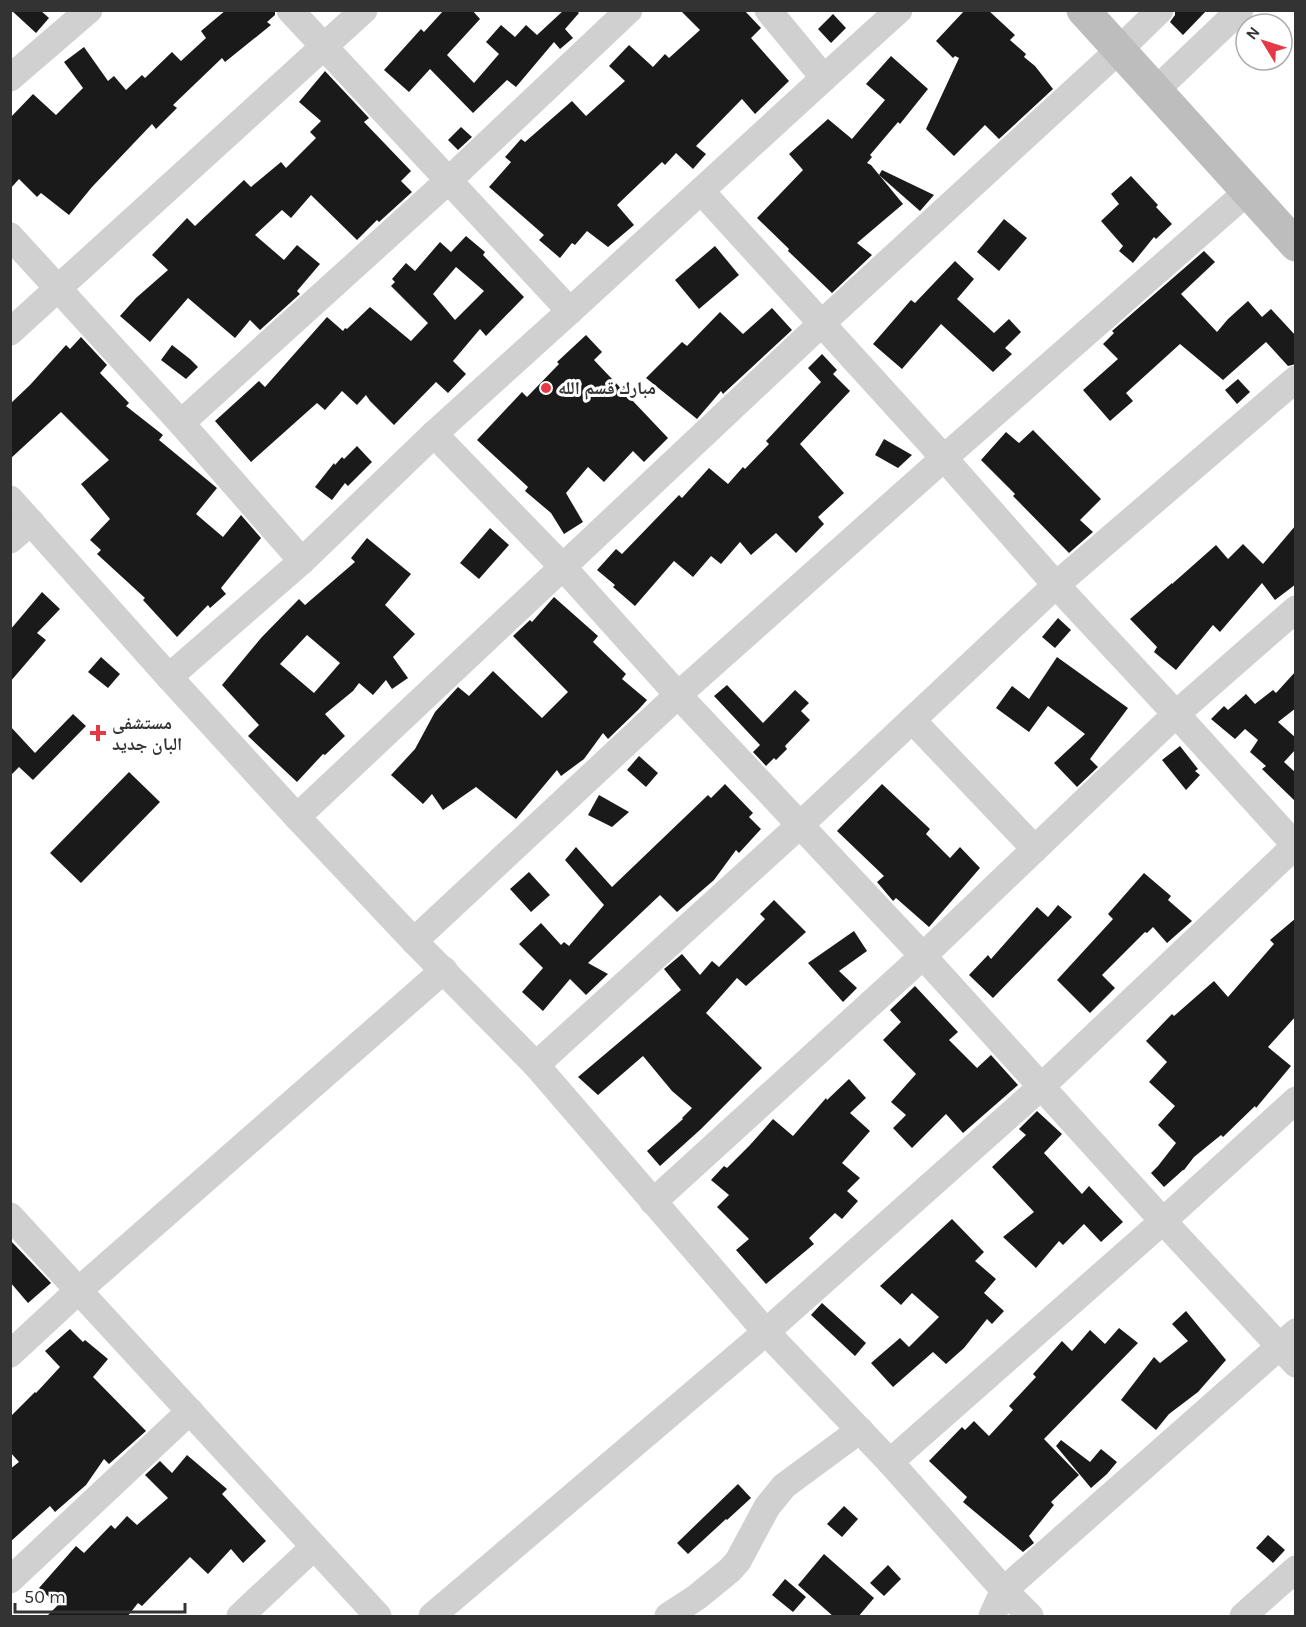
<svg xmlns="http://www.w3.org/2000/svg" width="1306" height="1627" viewBox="0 0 1306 1627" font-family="Karla,'Noto Naskh Arabic',sans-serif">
<rect width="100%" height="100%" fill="#fff"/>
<g fill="#1a1a1a" fill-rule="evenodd">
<path d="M11,10H40L49,18L36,33Z"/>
<path d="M226,10H275V15L267,22L271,25L225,62L222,58L173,105L177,108L156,129L152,124L92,187L69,215L41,193L37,197L19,179L10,189V118L33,94L56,115L83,88L64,62L84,47L108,81L114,76L126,90L142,75L145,78L172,52L181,61L206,38L201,31Z"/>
<path d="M444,10H472L480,19L447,55L474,83L499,54L486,42L501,25L515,37L526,25L537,35L564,10H576L579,13L565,29L573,38L560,49L554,42L516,87L507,80L473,113L430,69L409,92L384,70L421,29L424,32Z"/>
<path d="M680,10H744L761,28L751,38L789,81L755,114L742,99L696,146L706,154L693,169L676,153L665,165L662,162L617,205L634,225L608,247L587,231L575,245L572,243L560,258L539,240L544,235L489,187L511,162L505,157L521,139L525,142L572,101L586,116L625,81L609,66L629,45L653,67L665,54L669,58L700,30Z"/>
<path d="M965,10H988L1015,35L1010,40L1026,54L1024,57L1035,66L1053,89L999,139L985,125L954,156L926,129L959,58L955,56L953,58L936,41Z"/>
<path d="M1175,10H1207L1183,35L1170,22L1175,15Z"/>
<path d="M833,14L846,28L831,43L818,29Z"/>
<path d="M891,56L928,89L900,124L898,122L870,155L872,157L867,163L871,165L903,204L857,243L872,255L832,293L788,251L789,249L757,218L803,170L789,154L828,119L852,139L885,100L866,84Z"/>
<path d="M325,71L369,118L364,122L411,171L401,181L412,192L379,222L377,220L357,240L311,195L291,218L282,210L255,235L284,260L297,245L320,264L297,291L300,294L260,330L250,320L235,338L188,298L150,342L120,316L136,298L168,270L152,255L187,218L195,226L244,180L251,187L281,162L286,168L316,138L310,132L321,121L299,102Z"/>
<path d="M461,127L472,137L458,150L448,140Z"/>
<path d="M882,170L934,195L920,211L879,175Z"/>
<path d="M1131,176L1158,205L1156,207L1172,224L1156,239L1154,237L1133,263L1119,251L1123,246L1101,221L1119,204L1111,194Z"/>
<path d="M1004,219L1027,238L999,271L977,252Z"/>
<path d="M466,236L485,252L483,255L524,297L486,336L480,329L453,361L466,374L448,393L436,382L394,425L370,401L366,395L357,405L342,391L325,410L317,403L251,462L215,421L259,381L265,387L327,317L343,331L345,328L347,329L370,307L411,341L428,323L391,286L395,282L392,279L406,263L415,271L440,242L451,252ZM456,267L484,291L455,320L433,294Z"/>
<path d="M715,246L739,275L699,309L675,280Z"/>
<path d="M1204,251L1215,262L1181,294L1217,332L1228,319L1248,301L1262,317L1271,309L1296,336V364L1288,366L1266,342L1223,380L1180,344L1126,393L1133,401L1110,421L1083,390L1118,359L1103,344L1114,333L1112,331Z"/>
<path d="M955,261L974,279L957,299L994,333L1009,319L1021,332L1005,348L1012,354L993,372L941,324L902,369L873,344L911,300L915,303Z"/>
<path d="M772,308L792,330L723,394L721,391L697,419L646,378L682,342L687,346L720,312L743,334Z"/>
<path d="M586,335L602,352L594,360L668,438L644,462L633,451L604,482L588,467L566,493L583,522L564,534L551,513L525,491L528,487L477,440L522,392L527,397L559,364L557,362Z"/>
<path d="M81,337L107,365L100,373L129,403L126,406L163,435L159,440L217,488L196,514L223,537L241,515L261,538L221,588L226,594L210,608L208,605L177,637L143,600L145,598L97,554L101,550L90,540L110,519L81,484L109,460L61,412L10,459V404L30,385L66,345L70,349Z"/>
<path d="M172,345L190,359L198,367L186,379L161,360Z"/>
<path d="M822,354L837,370L833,374L850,391L800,444L844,493L818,517L824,524L796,553L776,533L751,555L740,542L721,564L711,556L693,577L674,561L635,606L613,587L615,585L597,570L616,549L622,554L679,495L682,498L709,468L728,484L743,467L745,469L769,444L766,441L821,382L808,368Z"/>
<path d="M1238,379L1250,392L1237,404L1225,390Z"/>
<path d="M1033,430L1101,499L1080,520L1093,532L1069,553L1013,496L1015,494L981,460L1006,432L1019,443Z"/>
<path d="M884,439L912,455L898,468L875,455Z"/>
<path d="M357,446L372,462L348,486L345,483L332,500L315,487L334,463L335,465L342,457L344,459Z"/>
<path d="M1296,525V584L1275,600L1262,583L1220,632L1213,625L1176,670L1154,652L1157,647L1130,619L1172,583V584L1216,545L1228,559L1243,544L1263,564Z"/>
<path d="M490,528L509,545L479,579L460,563Z"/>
<path d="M367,538L411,574L385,605L415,634L393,657L408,678L392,689L386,680L373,695L359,683L353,691L325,714L345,736L325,755L323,754L297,782L248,736L259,725L222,685L261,638L299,599L305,605L355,562L351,558ZM307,635L340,663L314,693L280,664Z"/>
<path d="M42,592L60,609L37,633L46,640L10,682V630Z"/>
<path d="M554,597L598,636L593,642L626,674L622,679L647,700L638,710L608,739L603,733L584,759L561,776L557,770L516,819L476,787L443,810L432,794L423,804L391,775L415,749L435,712L458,687L469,696L493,671L542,718L568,692L513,636L530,620L532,622Z"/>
<path d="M1058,618L1071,630L1055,648L1042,637Z"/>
<path d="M101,657L120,674L108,688L88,672Z"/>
<path d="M1057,657L1128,708L1090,759L1098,767L1077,787L1054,763L1085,734L1048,706L1029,732L996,708L1012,686L1029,699Z"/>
<path d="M1296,671V708L1278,722L1296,738V749L1284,762L1296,773V802L1262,769L1266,766L1250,752L1258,740L1245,729L1235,739L1211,719L1224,706L1228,710L1246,694L1255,704L1273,690L1276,693Z"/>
<path d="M727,685L763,723L795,690L809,703L801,711L810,720L785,746L787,749L776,760L774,758L766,766L753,752L760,745L714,696Z"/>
<path d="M73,714L86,726L33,780L19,767L10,776V726L35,753Z"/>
<path d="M1180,746L1198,769L1195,771L1200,775L1186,790L1162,760Z"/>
<path d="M639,756L658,773L646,787L627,770Z"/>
<path d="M129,772L160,802L81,883L50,853Z"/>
<path d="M725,784L753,813L749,817L761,829L739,853L736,850L714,880L677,912L660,895L588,963L608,974L586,995L570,979L543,1011L522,992L543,968L519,944L541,923L561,945L564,942L569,946L604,905L565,860L576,847L612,887L708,795L711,798Z"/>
<path d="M882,784L930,829L926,834L950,858L960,847L980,868L929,927L896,898L893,901L877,882L884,876L837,831Z"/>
<path d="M599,795L629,812L612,827L588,815Z"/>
<path d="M529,872L550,895L531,912L510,889Z"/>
<path d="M1144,873L1171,896L1168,900L1192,921L1167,943L1153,927L1147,933L1145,932L1102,975L1115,988L1090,1013L1057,980L1113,919L1108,914Z"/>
<path d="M774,900L806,932L746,986L737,978L706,1013L762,1068L701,1129L660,1166L647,1151L683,1119L682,1118L692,1108L672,1091L643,1056L598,1095L578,1077L681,990L664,969L682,954L700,975L712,961L719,967L765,919L760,914Z"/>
<path d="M1058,905L1072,917L993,998L969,975L988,955L991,959L1037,907L1048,917Z"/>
<path d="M1296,918V1016L1268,1047L1291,1066L1256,1108L1255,1106L1223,1137L1221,1135L1194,1157L1184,1170H1183L1164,1187L1151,1173L1158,1166L1176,1143L1158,1125L1175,1106L1149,1082L1167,1062L1146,1041L1172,1014L1174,1016L1214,981L1228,997L1274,944L1270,940Z"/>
<path d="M854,931L867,951L839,971L857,988L843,1002L808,963Z"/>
<path d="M915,986L958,1032L949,1040L977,1068L991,1055L1018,1085L963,1133L946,1114L912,1148L893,1128L906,1115L891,1102L916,1074L883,1040L901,1022L890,1010Z"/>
<path d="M849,1079L866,1098L850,1113L870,1131L842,1163L860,1178L847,1191L858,1201L842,1219L835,1213L809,1238L814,1244L766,1284L736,1250L749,1239L717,1207L729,1195L711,1180L724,1166L727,1168L750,1145L773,1119L793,1136L826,1098L827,1100Z"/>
<path d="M1037,1111L1062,1134L1044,1153L1082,1194L1089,1186L1123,1222L1101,1242L1084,1224L1063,1245L1059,1241L1036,1268L1003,1237L1034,1212L992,1167L1026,1135L1019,1129Z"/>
<path d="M952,1219L984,1252L975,1261L996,1279L984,1293L1004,1311L992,1324L987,1319L964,1348L946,1364L933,1352L893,1387L871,1363L900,1338L909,1347L939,1317L912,1293L901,1305L880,1286Z"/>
<path d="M10,1240L51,1283L28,1303L10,1282Z"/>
<path d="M822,1303L866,1343L855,1356L811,1315Z"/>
<path d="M1186,1311L1226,1360L1198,1392L1169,1414L1156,1430L1121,1400L1154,1357L1160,1363L1188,1341L1172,1324Z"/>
<path d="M1119,1328L1138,1343L1044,1439L1079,1475L1051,1502L1054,1505L1029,1536L1034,1543L1023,1552L963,1502L967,1497L929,1461L962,1427L965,1430L974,1421L989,1436L1013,1410L1009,1406L1036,1377L1033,1374L1062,1341L1072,1351L1090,1330L1105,1344Z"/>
<path d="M70,1329L83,1342L85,1340L108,1359L93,1377L146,1431L109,1464L104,1459L86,1485L55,1512L50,1506L10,1542V1469L19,1462L10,1452V1417L35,1392L36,1393L60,1367L45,1351Z"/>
<path d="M1061,1440L1090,1462L1101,1449L1117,1462L1107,1474L1091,1488L1056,1446Z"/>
<path d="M187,1455L227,1489L222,1494L266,1541L243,1563L231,1549L208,1574L190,1557L142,1606L138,1603L127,1617H46L58,1605L39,1588L76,1546L84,1553L111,1525L115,1529L127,1516L137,1525L168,1498L145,1475L160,1461L172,1473Z"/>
<path d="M738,1484L751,1498L727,1520L726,1519L688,1554L677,1543Z"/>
<path d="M844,1506L858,1519L842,1537L827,1524Z"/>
<path d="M1268,1535L1285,1550L1273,1563L1256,1548Z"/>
<path d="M824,1554L874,1598L858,1617H834L798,1585Z"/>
<path d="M888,1565L901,1579L884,1596L870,1583Z"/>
<path d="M785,1579L806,1597L793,1612L772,1595Z"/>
</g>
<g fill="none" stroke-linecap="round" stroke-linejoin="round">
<g stroke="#d0d0d0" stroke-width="27">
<path d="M290,10L570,311"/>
<path d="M768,10L824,78"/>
<path d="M10,78L89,10"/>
<path d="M1155,91L1240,10"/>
<path d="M701,191L944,458L1056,585L1176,714L1296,846"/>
<path d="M10,236L181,423L302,561"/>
<path d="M10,332L364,10"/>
<path d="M181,423L448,181L629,10"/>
<path d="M434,434L562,566L678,695L923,956L1163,1221L1296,1364"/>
<path d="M10,499L169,677L297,817L414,941L536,1065L766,1332L890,1462L1004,1590L1030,1616"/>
<path d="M10,540L31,522"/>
<path d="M169,677L302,561L434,434L570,311L824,78L899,10"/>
<path d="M912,720L1035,849"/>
<path d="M297,817L822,323L1119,50L1160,10"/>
<path d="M414,941L678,695L944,458L1247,192"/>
<path d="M536,1065L800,825L1056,585L1296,379"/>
<path d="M653,1202L923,956L1176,714L1296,609"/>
<path d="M10,1216L378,1616"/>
<path d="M10,1354L79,1290L444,970"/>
<path d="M890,1462L1163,1221L1296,1100"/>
<path d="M10,1580L190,1411"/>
<path d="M240,1616L314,1547"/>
<path d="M432,1616L766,1332L1041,1087L1296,845"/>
<path d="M668,1616L697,1597L730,1570L738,1561L767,1507L784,1486L860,1430"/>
<path d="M992,1616L1004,1590L1296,1332"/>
<path d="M1243,1616L1296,1569"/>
</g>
<path stroke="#bdbdbd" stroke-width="33" d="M1083,10L1296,245"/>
</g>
<g fill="#e63946" stroke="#fff" stroke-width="2">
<circle cx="546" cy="388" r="6"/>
<path d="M95 724h6v6h6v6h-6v6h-6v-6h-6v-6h6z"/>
</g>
<g text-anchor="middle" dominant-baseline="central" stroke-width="6" stroke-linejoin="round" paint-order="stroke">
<g font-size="18" font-weight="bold" fill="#333" stroke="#fff" text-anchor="start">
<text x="558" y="388">مبارك قسم الله</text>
<text x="112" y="723">مستشفى<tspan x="112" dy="21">البان جديد</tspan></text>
</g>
</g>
<rect width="1306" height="1627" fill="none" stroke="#333333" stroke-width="24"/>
<g transform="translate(1264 42) rotate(308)"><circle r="28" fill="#ffffff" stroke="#adadad" stroke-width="1.5"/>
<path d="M0-4.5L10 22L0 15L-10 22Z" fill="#e63946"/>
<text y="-9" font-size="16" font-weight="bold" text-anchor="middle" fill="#333333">N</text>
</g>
<path d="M15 1603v9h170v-9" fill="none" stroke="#333333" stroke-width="3"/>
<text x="24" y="1603" font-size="18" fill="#333333" stroke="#ffffff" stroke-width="4.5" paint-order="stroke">50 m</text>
</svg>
